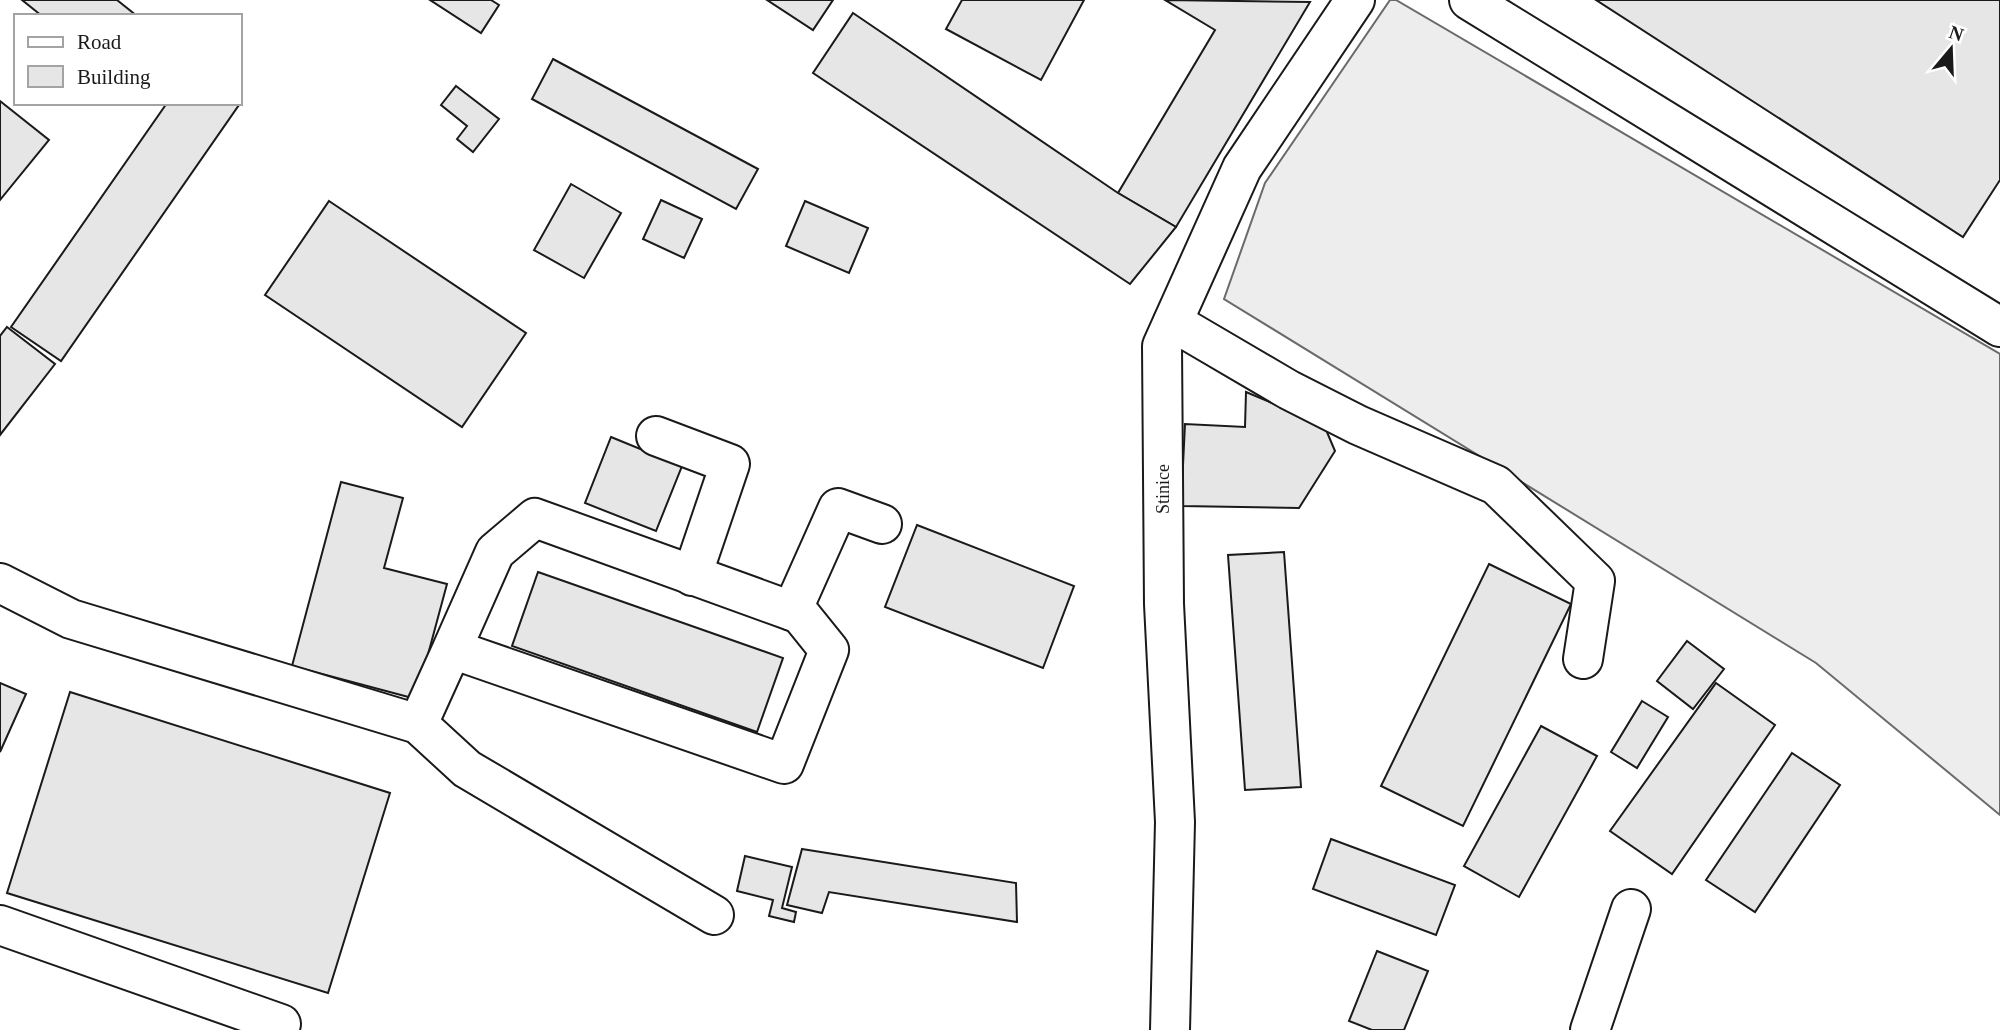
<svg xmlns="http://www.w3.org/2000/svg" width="2000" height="1030" viewBox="0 0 2000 1030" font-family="'Times New Roman',serif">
<rect width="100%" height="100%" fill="#fff"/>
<path fill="#ededed" stroke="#6a6a6a" stroke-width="2" d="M1390,0H1396L2000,354V815L1816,663L1224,299L1265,183Z"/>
<g fill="#e6e6e6" stroke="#1a1a1a" stroke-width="2">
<path d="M22,0H117L137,16H42Z"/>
<path d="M430,0H491L499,5L481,33Z"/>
<path d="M767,0H833L813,30Z"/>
<path d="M962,0H1084L1041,80L946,29Z"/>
<path d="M1165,0L1310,2L1176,227L1118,193L1215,30Z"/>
<path d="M1596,0H2000V180L1963,237Z"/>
<path d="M853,13L1118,193L1176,227L1130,284L813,73Z"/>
<path d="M553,59L758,169L736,209L532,99Z"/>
<path d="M456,86L499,119L473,152L457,139L467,126L441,105Z"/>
<path d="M0,101L49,140L0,200Z"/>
<path d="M240,101L241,102L61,361L11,327L167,103H240Z"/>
<path d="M571,184L621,213L584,278L534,250Z"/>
<path d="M661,200L702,219L684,258L643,239Z"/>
<path d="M329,201L526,333L462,427L265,295Z"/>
<path d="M805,201L868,228L849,273L786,246Z"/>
<path d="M7,327L55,364L0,435V336Z"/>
<path d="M1246,392L1324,425L1335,451L1299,508L1181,506L1185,424L1245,427Z"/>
<path d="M611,437L682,466L656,531L585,503Z"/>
<path d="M341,482L403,498L384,568L447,584L416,699L292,666Z"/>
<path d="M917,525L1074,586L1043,668L885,607Z"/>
<path d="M1284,552L1301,787L1245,790L1228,555Z"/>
<path d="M1489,564L1571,604L1463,826L1381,786Z"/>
<path d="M538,572L783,658L757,732L512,646Z"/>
<path d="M1687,641L1724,669L1693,709L1657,681Z"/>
<path d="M0,683L26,694L0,752Z"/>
<path d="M1716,683L1775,725L1672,874L1610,831Z"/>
<path d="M70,692L390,793L328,993L7,893Z"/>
<path d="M1642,701L1668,717L1637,768L1611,752Z"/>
<path d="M1541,726L1597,756L1519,897L1464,866Z"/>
<path d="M1792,753L1840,785L1755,912L1706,880Z"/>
<path d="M1331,839L1455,885L1436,935L1313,889Z"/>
<path d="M802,849L1016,883L1017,922L829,892L822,913L787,905Z"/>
<path d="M745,856L792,867L782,908L796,912L794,922L769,916L773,900L737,891Z"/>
<path d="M1377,951L1428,971L1404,1030H1372L1349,1021Z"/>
</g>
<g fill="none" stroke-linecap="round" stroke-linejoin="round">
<g stroke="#1a1a1a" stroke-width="42">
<g id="minor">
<path d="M1469,0L2000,327"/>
<path d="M1173,322L1289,390L1358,425L1496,485L1595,581L1583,659"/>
<path d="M656,436L730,464L692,576"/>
<path d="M0,583L71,619L418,724L467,769L714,915"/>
<path d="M792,611L838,508L882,524"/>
<path d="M418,724L452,649L784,764L829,650L800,614L535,518L495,552L452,649"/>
<path d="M0,925L281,1024"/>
<path d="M1170,1030L1175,822L1164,604L1162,346L1242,168L1355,0"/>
<path d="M1590,1030L1631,909"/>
</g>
</g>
<use href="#minor" stroke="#fff" stroke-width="38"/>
</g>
<g text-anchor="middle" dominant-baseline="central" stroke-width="5" stroke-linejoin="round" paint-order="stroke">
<g font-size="18" fill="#1a1a1a" stroke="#fff">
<text transform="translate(1163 489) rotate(-90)">Stinice</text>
</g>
</g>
<rect x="14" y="14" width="228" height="91" fill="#ffffff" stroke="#a3a3a3" stroke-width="2"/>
<rect x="28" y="37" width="35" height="10" fill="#ffffff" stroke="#a3a3a3" stroke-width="2"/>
<text x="77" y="49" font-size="21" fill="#1a1a1a">Road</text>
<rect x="28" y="66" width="35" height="21" fill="#e6e6e6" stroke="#a3a3a3" stroke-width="2"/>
<text x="77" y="84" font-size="21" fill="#1a1a1a">Building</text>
<g transform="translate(1951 49) rotate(19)" stroke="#ffffff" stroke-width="5" paint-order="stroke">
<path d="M0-5L12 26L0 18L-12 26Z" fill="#1a1a1a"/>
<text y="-10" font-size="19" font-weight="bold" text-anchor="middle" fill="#1a1a1a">N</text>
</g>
</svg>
